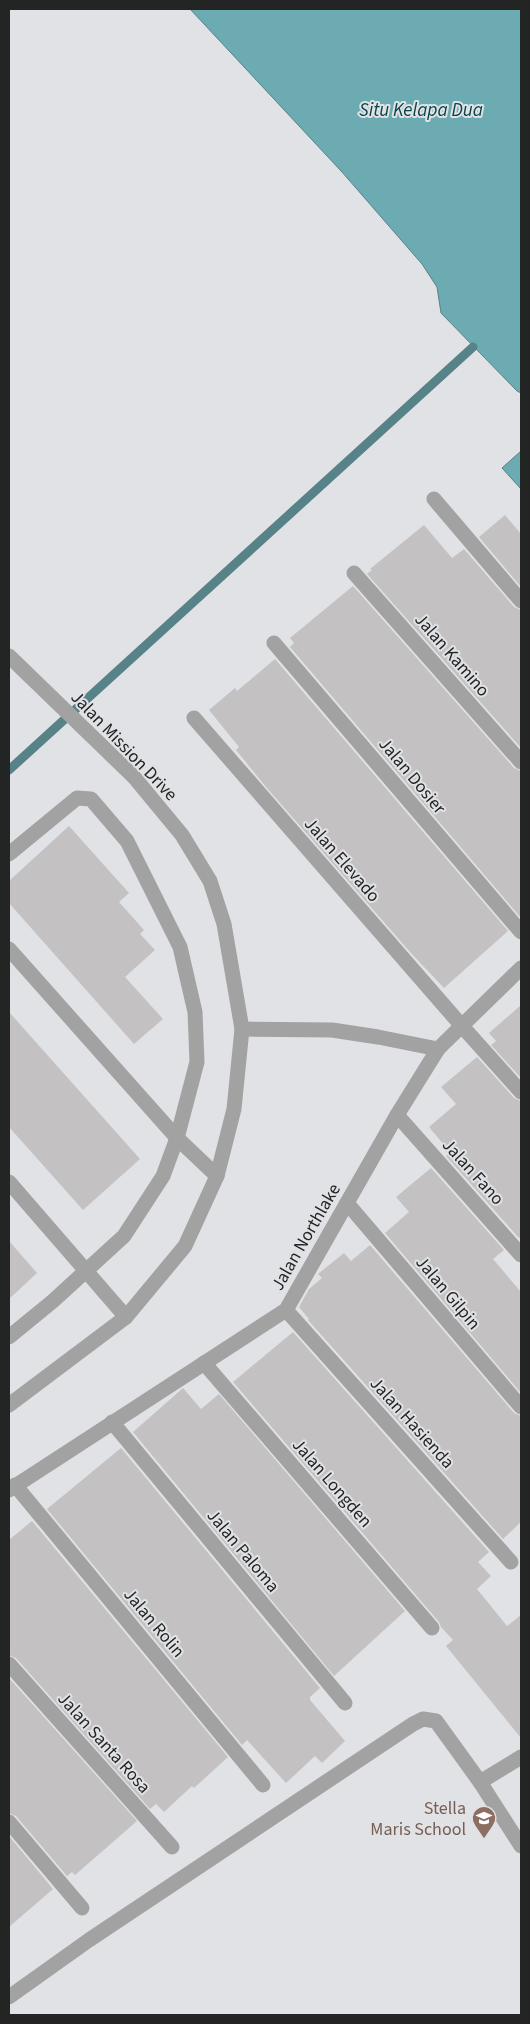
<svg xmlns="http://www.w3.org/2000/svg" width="530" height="2024" viewBox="0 0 530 2024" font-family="'Source Sans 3',sans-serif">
<rect width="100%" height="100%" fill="#e0e2e5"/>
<g fill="#6dabb2" stroke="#578287">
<path d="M190,9H521V393L517,391L441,313L437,287L422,264L342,172Z"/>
<path d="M521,451V489L502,468Z"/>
</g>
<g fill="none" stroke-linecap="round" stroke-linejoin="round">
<path stroke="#578287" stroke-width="9" d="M9,770L473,347"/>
</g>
<g fill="#c4c1c3">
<path d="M505,515L521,534V587L479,537Z"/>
<path d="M424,525L452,558L464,549L514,607L521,610V748L367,574L372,570L370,569Z"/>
<path d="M353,586L514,768L521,771V918L290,647L294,643L290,638Z"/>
<path d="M275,659L508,931L444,988L410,952L266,787L236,750L239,747L209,710L235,688L237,691Z"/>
<path d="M69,826L129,893L119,902L144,930L140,934L155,950L125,977L163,1019L134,1044L9,903V881Z"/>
<path d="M521,1005V1078L491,1045L496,1041L489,1033Z"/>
<path d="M9,1012L140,1159L83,1210L9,1127Z"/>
<path d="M477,1057L514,1098L521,1101V1236L519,1238L446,1156L448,1154L443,1147L444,1145L429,1127L456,1104L441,1087Z"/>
<path d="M431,1168L504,1250L493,1259L521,1292V1393L385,1233L409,1212L396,1197Z"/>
<path d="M9,1241L37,1273L9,1299Z"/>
<path d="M370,1245L514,1413L521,1416V1522L503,1539L308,1320L309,1319L299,1307L309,1289L322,1278L318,1274L344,1253L351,1261Z"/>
<path d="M293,1332L489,1552L478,1562L491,1576L477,1589L507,1626L521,1615V1738L446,1646L453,1640L441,1627L439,1622L233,1382Z"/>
<path d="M183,1388L201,1409L219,1394L405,1611L334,1676L133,1432Z"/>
<path d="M121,1448L320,1688L310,1697V1700L345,1741L322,1763L315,1756L286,1783L247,1740L242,1745L47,1509Z"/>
<path d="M32,1521L228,1757L194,1788L192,1786L164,1812L156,1804L150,1809L16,1658L9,1655V1540Z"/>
<path d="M9,1678L137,1821L75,1875L72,1872L67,1876L16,1816L9,1813Z"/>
<path d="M9,1836L53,1889L9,1927Z"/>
</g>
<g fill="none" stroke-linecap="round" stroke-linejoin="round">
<g stroke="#a3a2a2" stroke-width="15">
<path d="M9,854L77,798L91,799L127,841L180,947L195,1012L197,1062L177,1138L163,1176L124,1236L53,1301L9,1337"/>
<path d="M9,949L177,1138L217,1176"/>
<path d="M9,1182L126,1317"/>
<path d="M480,1782L521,1757"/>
</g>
<g stroke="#a3a2a2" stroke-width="15">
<path d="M434,499L521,601"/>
<path d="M354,573L521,762"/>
<path d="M274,643L521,932"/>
<path d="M194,718L461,1025L521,1092"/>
<path d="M242,1029L332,1030L378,1037L438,1049"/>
<path d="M397,1115L521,1255"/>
<path d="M347,1203L521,1407"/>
<path d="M286,1310L511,1562"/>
<path d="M204,1363L432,1628"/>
<path d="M112,1422L345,1703"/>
<path d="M15,1485L263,1785"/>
<path d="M9,1490L286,1310L397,1115L438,1049L521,968"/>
<path d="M9,1664L172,1847"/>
<path d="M9,1822L82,1908"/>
<path d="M9,1997L89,1940L413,1724L423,1719L436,1721L480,1782L521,1846"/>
</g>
<path stroke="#a3a2a2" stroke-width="15" d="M9,656L134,777L182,835L210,881L224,924L242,1029L234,1109L217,1176L185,1246L126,1317L9,1405"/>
</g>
<defs>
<g id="school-pin" transform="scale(1.25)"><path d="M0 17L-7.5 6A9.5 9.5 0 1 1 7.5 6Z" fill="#8d6e63" stroke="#e0e2e5"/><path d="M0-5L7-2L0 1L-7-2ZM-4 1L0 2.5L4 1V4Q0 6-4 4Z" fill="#fff"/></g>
</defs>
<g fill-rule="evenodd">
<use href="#school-pin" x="484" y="1818"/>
</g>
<g text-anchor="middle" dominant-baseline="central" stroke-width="4" stroke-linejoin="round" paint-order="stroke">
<g font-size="18" fill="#232424" stroke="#e0e2e5">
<text transform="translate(452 655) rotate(49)">Jalan Kamino</text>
<text transform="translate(124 746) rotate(46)">Jalan Mission Drive</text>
<text transform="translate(412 776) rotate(50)">Jalan Dosier</text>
<text transform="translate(342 860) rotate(49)">Jalan Elevado</text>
<text transform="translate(473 1172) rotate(48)">Jalan Fano</text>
<text transform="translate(306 1237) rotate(-60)">Jalan Northlake</text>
<text transform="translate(448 1293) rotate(50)">Jalan Gilpin</text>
<text transform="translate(412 1423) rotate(48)">Jalan Hasienda</text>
<text transform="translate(332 1483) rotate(49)">Jalan Longden</text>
<text transform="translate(243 1551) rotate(50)">Jalan Paloma</text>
<text transform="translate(154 1623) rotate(50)">Jalan Rolin</text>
<text transform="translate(104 1743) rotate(48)">Jalan Santa Rosa</text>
</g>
<g font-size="18" fill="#785e54" stroke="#e0e2e5" text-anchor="end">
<text x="466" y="1808">Stella<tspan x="466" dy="21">Maris School</tspan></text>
</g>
<g font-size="19" font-style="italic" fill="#09444a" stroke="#e0e2e5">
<text x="421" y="110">Situ Kelapa Dua</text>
</g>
</g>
<rect width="530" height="2024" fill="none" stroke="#232424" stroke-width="20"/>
</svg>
